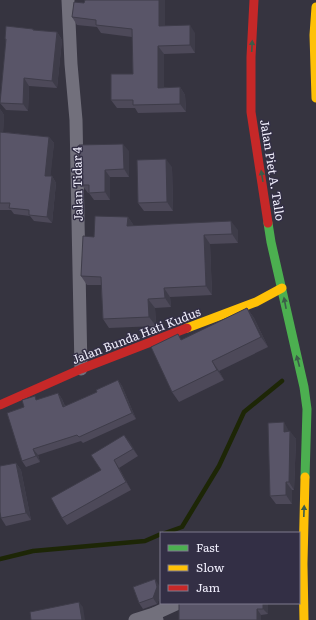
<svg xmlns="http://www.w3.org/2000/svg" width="316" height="620" viewBox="0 0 316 620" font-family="Literata,serif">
<rect width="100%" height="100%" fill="#363440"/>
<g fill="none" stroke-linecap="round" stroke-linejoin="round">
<g stroke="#1d2606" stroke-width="4.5">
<path d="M165,533L182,527L219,466L244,412L282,381"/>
<path d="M0,559L33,551L145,541L161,534"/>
</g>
<g stroke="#72707c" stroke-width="13">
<path d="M68,0L71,64L76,120L81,369"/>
<path d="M154,614L178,603"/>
<path d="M135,620L154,614L157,620"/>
</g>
<path stroke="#4caf50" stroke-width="9" d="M268,223L271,242L304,387L307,409L305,477"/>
<g stroke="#ffc107" stroke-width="9">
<path d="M316,7L314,35L316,98"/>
<path d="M187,328L256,302L282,288"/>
<path d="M304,620L303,564L305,477"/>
</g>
<g stroke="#c62828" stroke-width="9">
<path d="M254,0L251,57V112L268,223"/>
<path d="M0,405L81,369L187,328"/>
</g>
</g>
<g fill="#4d4959">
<path d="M84,3L165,26L195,33V53L164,54V87H180L185,95L186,112L138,113L135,108H117L111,100L133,74L132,37L101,33L97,27L77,25L72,17Z"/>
<path d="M33,29L34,30L57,32L62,40L57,88L29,86L28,111L6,110L0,103L6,41L5,39Z"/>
<path d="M0,109L4,115L3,132L49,137L54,143L50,176H52L56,183L52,223L34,221L30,216L14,214L11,210H0Z"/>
<path d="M129,151V177H110V200H94L89,193H88L82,185V173L80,170Z"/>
<path d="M172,167L173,211H144L138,203Z"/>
<path d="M128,217L134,226L238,230V243L210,244L212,295L170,297L171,307L155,308L156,326L109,328L103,319L101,285H87L81,276L94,237Z"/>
<path d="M247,308L254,318L268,347L219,371L224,380L179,402L172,392L182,340Z"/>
<path d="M118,380L122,386L136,419L83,443L81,441L38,455L40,462L26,467L22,461L24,407L38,400L58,393L62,399L65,406L97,392Z"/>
<path d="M289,431L296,439L294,490H292V504H276L270,496Z"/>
<path d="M124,435L138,456L119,468L131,490L67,525L62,518L101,470Z"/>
<path d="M16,463L21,470L31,520L6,526L1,518Z"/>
<path d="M159,585L161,592V595L157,604L143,609L139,603Z"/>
<path d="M268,603V614L261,615V620H179Z"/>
</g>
<g fill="#3e3c49">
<path d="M159,0H165V34L159,26Z"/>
<path d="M190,25L195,33V53L190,45Z"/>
<path d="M57,32L62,40L57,88L52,81Z"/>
<path d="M158,46L164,54V96L158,88Z"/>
<path d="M24,78L29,86L28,111L23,104Z"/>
<path d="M180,87L185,95L186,112L180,104Z"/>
<path d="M0,109L4,115L3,138L0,134Z"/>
<path d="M49,137L54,143L50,182L45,176Z"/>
<path d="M123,144L129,151V177L124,169Z"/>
<path d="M166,159L172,167L173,211L167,202Z"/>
<path d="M105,170L110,177V200L105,192Z"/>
<path d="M52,176L56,183L52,223L47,217Z"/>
<path d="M128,217L134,226H127Z"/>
<path d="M231,221L238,230V243L232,234Z"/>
<path d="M204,235L210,244L212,295L206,286Z"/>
<path d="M164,288L170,297L171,307L165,298Z"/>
<path d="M148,299L155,308L156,326L149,317Z"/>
<path d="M247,308L254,318L268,347L261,337Z"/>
<path d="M212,361L219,371L224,380L217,370Z"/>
<path d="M118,380L122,386L136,419L132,413Z"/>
<path d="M58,393L62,399L67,413L63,407Z"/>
<path d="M284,422L289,431L290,439V431L296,439L294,490L289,482L284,432Z"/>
<path d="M124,435L130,442L138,456L133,449Z"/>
<path d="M33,449L38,455L40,462L36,456Z"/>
<path d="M114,460L119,468L131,490L126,482Z"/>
<path d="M16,463L21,470L31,520L26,513Z"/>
<path d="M286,482L292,490V504L286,495Z"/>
<path d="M155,579L159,585L161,592V595L157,604L153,598Z"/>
<path d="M79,602L83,607L85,620H82Z"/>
<path d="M263,603H268V614L263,609Z"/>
<path d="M257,609L261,615V620H257Z"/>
</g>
<g fill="#595568" stroke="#3e3c49">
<path d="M85,0H159V26L190,25V45L158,46V88L180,87V104L133,105V100H111V74H133L132,29L96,25V20L72,17L74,2L84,3Z"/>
<path d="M6,26L33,29V30L57,32L52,81L24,78L23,104L0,103L6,39H5Z"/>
<path d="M0,132L49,137L45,176H52L47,217L29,215V210L9,208L10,203H0Z"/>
<path d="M123,144L124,169L105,170V192L89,193V185H82V170H80L79,145Z"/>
<path d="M166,159L167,202L138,203L137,160Z"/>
<path d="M95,216L128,217L127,226L231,221L232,234L204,235L206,286L164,288L165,298L148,299L149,317L103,319L101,277L81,276L83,236L94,237Z"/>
<path d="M247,308L261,337L212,361L217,370L172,392L151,347L178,334L181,340Z"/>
<path d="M118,380L132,413L79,437L77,435L33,449L36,456L22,461L7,413L24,407L22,400L35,396L36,400L58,393L63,407L97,392L96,390Z"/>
<path d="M284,422V432L290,431L289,482H286V495L270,496L268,423Z"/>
<path d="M124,435L133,449L114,460L126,482L62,518L51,498L101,470L91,455Z"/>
<path d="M16,463L26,513L1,518L0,512V466Z"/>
<path d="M155,579L157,587L153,598L139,603L133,587Z"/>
<path d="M79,602L82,620H31L30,612Z"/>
<path d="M179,603H263V609H257V620H179Z"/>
</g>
<defs><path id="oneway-solid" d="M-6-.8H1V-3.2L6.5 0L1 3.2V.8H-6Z"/></defs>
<g fill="#3c5c49">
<use href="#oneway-solid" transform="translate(252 46) rotate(-87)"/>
<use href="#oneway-solid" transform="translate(262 176) rotate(-99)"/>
<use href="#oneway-solid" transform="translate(285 303) rotate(-101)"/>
<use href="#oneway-solid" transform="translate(298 361) rotate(-105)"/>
<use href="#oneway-solid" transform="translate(304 511) rotate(-88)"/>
</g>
<g text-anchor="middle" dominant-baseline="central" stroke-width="3" stroke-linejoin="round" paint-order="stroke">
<g font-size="12" fill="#f0eefc" stroke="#332f45">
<text transform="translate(273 170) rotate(81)">Jalan Piet A. Tallo</text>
<text transform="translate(77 184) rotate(-91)">Jalan Tidar 4</text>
<text transform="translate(136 335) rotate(-21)">Jalan Bunda Hati Kudus</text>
</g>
</g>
<rect x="160" y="532" width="140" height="72" fill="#332f45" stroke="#7f7b8e"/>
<rect x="168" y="545" width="20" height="6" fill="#4caf50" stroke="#7f7b8e"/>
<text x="196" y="552" font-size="12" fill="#f0eefc">Fast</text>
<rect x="168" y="565" width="20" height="6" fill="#ffc107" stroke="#7f7b8e"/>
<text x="196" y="572" font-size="12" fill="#f0eefc">Slow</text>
<rect x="168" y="585" width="20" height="6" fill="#c62828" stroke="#7f7b8e"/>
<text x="196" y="592" font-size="12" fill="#f0eefc">Jam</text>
</svg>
